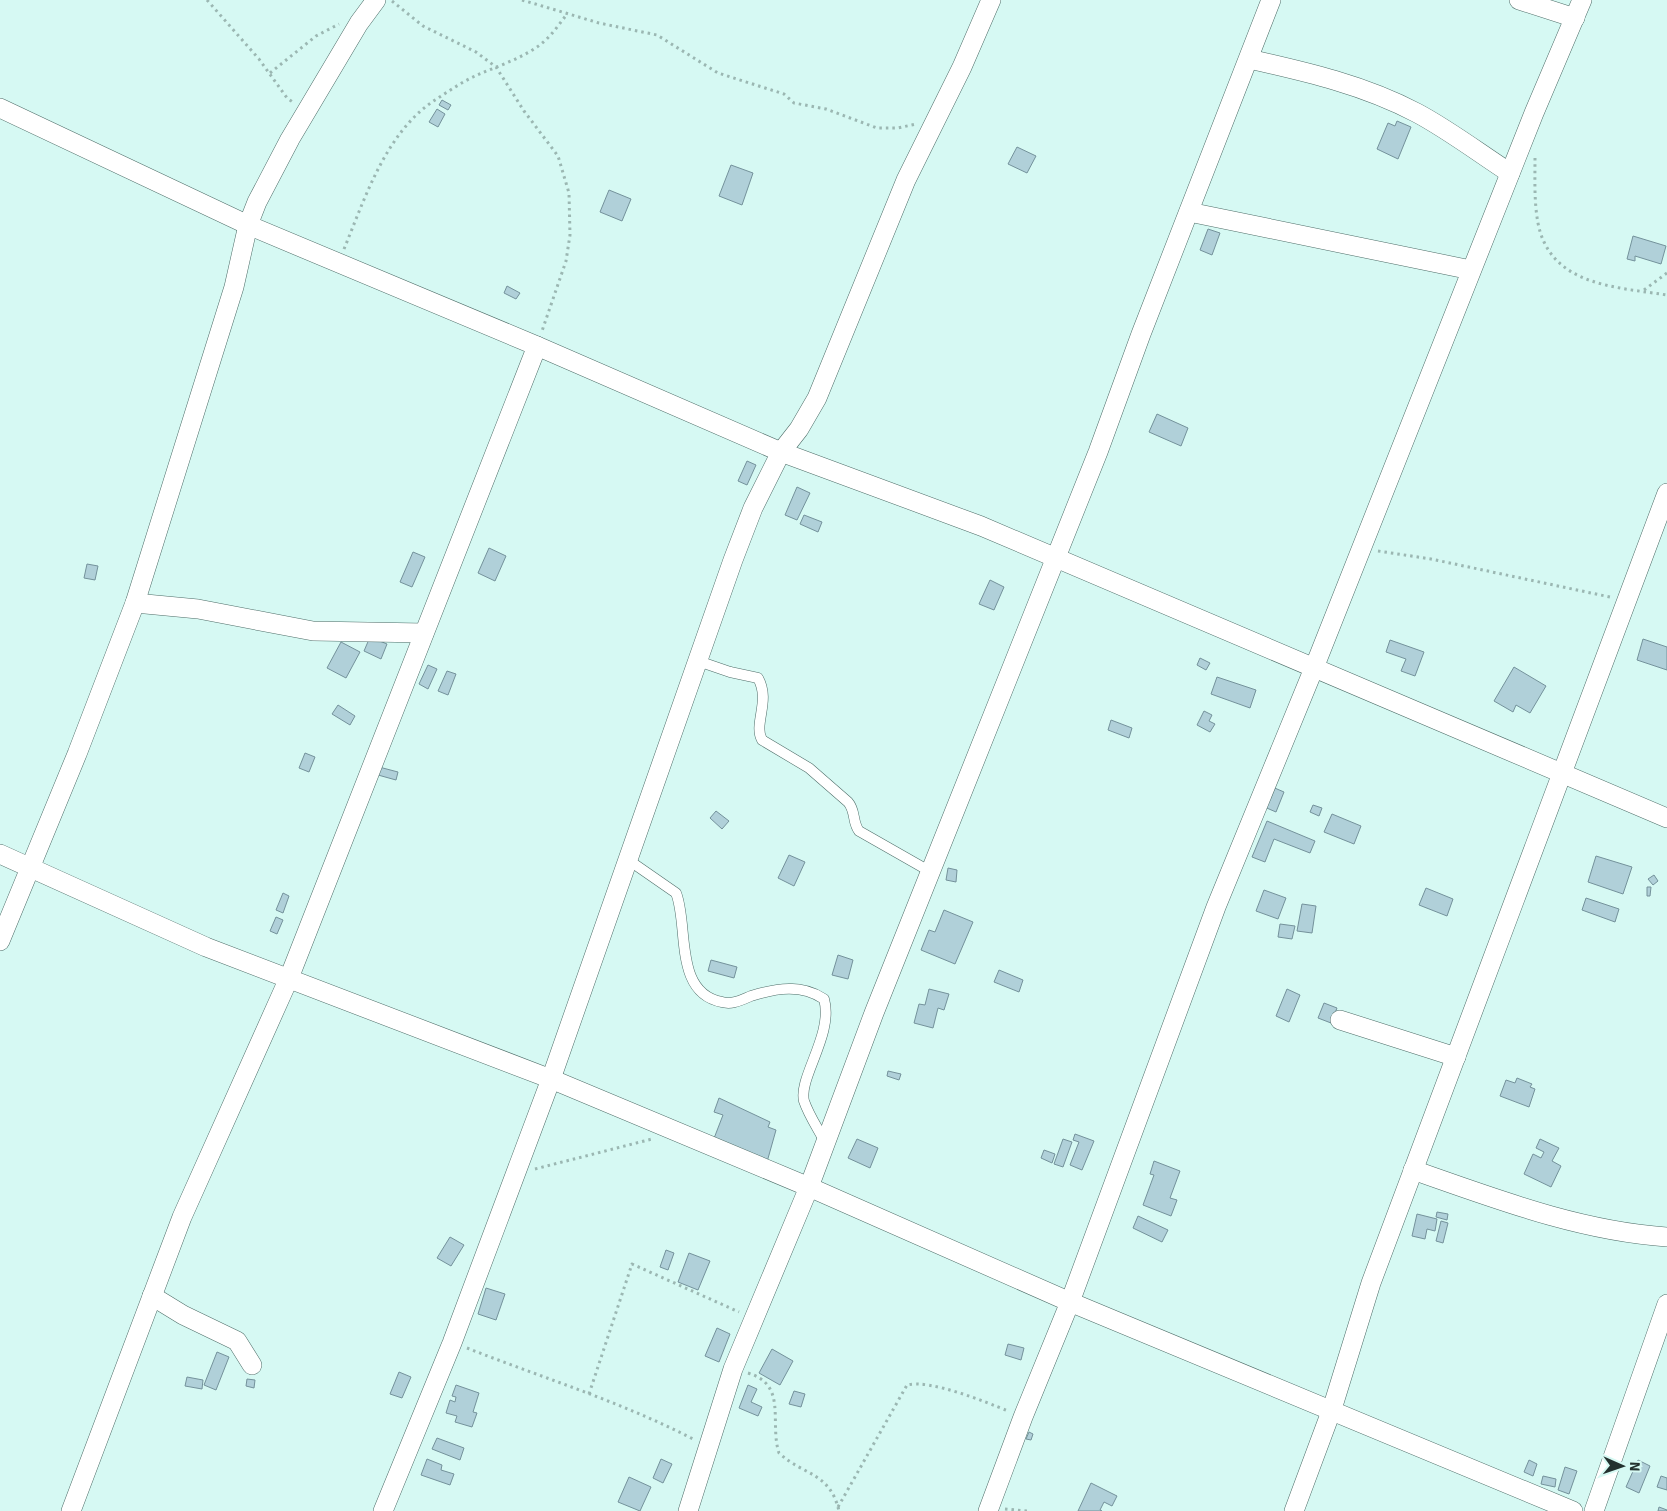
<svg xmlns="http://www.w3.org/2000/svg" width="1667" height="1511" viewBox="0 0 1667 1511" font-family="Signika,sans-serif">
<rect width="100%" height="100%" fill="#d6f9f3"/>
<g fill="#b0d0d9" stroke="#74929b">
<path d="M442,100L451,105L448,110L439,105Z"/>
<path d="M437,109L445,114L438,127L429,122Z"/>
<path d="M1397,121L1411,127L1398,159L1377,149L1388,123L1395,126Z"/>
<path d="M1017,147L1036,156L1027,173L1008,164Z"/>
<path d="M731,165L753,173L742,205L719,196Z"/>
<path d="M609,190L631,199L622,221L600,212Z"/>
<path d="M1208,229L1220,233L1212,255L1200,250Z"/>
<path d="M1633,236L1666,246L1661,264L1635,256V261L1627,259Z"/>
<path d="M507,286L520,293L516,299L504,293Z"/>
<path d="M1157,414L1188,428L1181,446L1149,432Z"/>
<path d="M747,461L756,465L747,485L738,481Z"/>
<path d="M797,487L810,493L797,520L785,515Z"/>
<path d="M804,515L822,522L818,532L800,524Z"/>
<path d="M489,548L506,556L495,581L478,573Z"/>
<path d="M413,552L425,557L412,587L400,582Z"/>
<path d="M87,564L98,566L95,580L84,578Z"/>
<path d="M990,580L1004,587L994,610L979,604Z"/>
<path d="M370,637L387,644L381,659L364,651Z"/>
<path d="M1643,639L1667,647V670L1637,660Z"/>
<path d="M1390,640L1424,652L1415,676L1401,671L1406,659L1386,652Z"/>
<path d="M341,642L360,652L346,678L327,668Z"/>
<path d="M1200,658L1210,663L1206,670L1197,665Z"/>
<path d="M428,665L437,669L428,689L419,684Z"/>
<path d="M1514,667L1546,686L1530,713L1516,705L1513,712L1494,701Z"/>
<path d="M447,671L456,674L448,695L438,691Z"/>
<path d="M1217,677L1256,690L1250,708L1211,694Z"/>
<path d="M338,705L355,716L350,725L332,714Z"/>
<path d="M1204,711L1212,715L1209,721L1215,724L1210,732L1197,725Z"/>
<path d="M1111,720L1132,728L1129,738L1108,730Z"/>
<path d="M305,753L315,757L309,772L299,768Z"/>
<path d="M379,767L398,772L396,780L378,775Z"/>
<path d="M1270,786L1284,792L1276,812L1262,806Z"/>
<path d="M1313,805L1322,808L1319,816L1310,812Z"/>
<path d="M716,811L729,821L722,829L710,818Z"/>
<path d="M1332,814L1361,826L1354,844L1324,832Z"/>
<path d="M1267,821L1315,841L1310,853L1274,839L1265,862L1252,857Z"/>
<path d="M789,855L805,862L794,886L778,878Z"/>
<path d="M1596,856L1632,867L1623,894L1588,882Z"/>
<path d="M948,868L957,870L956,882L946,880Z"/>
<path d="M1654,875L1658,881L1653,885L1648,879Z"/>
<path d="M1647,887H1651L1650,896H1647Z"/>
<path d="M1426,888L1453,899L1447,916L1419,905Z"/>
<path d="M1264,890L1286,898L1278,919L1256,911Z"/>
<path d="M283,893L289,896L283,913L276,910Z"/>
<path d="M1586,898L1619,909L1615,922L1582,910Z"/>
<path d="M1302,904L1316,906L1312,933L1297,931Z"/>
<path d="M944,910L973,922L955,964L921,950L929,930L935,932Z"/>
<path d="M276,917L283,920L277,934L270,931Z"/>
<path d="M1280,924L1295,926L1292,939L1278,937Z"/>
<path d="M838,955L853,960L848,979L832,975Z"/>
<path d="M711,960L737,967L734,978L708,971Z"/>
<path d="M999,970L1023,980L1019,992L994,982Z"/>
<path d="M929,989L949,994L944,1010L938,1008L933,1028L914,1023L919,1004L925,1005Z"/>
<path d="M1287,989L1300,995L1289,1022L1276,1016Z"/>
<path d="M1324,1003L1337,1008L1331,1023L1318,1018Z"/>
<path d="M888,1071L901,1074L899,1080L887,1076Z"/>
<path d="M1517,1078L1532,1084L1530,1087L1535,1089L1529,1107L1500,1096L1506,1080L1515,1083Z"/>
<path d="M719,1098L770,1122L768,1127L776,1130L767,1162L713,1141L723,1115L714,1112Z"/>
<path d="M1075,1134L1094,1141L1082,1170L1070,1165L1079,1142L1073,1140Z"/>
<path d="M857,1139L878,1148L870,1168L848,1158Z"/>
<path d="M1063,1139L1072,1142L1063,1167L1054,1164Z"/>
<path d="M1540,1139L1559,1148L1552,1161L1561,1166L1551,1187L1524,1174L1533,1154L1541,1158L1544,1152L1536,1148Z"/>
<path d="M1044,1150L1055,1154L1052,1163L1041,1158Z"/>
<path d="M1154,1161L1180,1171L1170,1198L1177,1200L1171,1216L1143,1205L1154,1175L1150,1174Z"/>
<path d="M1437,1212L1448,1214L1447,1220L1436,1217Z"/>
<path d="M1417,1214L1437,1219L1435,1231L1427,1229L1425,1239L1412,1236Z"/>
<path d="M1138,1216L1168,1230L1162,1242L1133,1228Z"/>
<path d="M1441,1221L1448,1223L1443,1243L1436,1241Z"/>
<path d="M450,1237L464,1245L451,1266L437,1258Z"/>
<path d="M666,1250L674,1253L668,1270L660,1267Z"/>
<path d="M689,1253L710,1261L698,1290L678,1282Z"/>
<path d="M486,1288L505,1294L496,1320L478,1314Z"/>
<path d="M717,1328L730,1334L719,1362L705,1356Z"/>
<path d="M1008,1344L1024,1348L1021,1360L1005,1355Z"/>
<path d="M772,1349L793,1361L780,1385L759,1373Z"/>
<path d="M217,1352L229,1357L216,1390L204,1385Z"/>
<path d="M399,1372L411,1377L402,1398L390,1394Z"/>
<path d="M187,1377L203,1380L202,1389L185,1386Z"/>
<path d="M247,1379L255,1380L254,1388L246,1386Z"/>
<path d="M456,1385L479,1393L473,1412L477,1413L472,1427L455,1422L457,1416L446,1413L450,1400L455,1402L456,1397L452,1396Z"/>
<path d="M748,1385L757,1389L751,1402L762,1407L758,1416L739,1408Z"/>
<path d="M794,1391L805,1394L801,1407L789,1404Z"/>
<path d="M1029,1432L1033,1434L1031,1440L1026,1439Z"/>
<path d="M437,1438L464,1448L460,1460L432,1449Z"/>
<path d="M427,1459L442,1465L441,1470L454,1474L450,1485L421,1475Z"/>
<path d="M661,1459L672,1464L663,1483L653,1478Z"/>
<path d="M1529,1460L1537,1464L1533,1476L1524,1472Z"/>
<path d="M1638,1460L1650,1466L1639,1493L1626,1487Z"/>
<path d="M1565,1467L1577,1471L1569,1494L1558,1490Z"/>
<path d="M1543,1476L1556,1479L1555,1487L1541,1484Z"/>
<path d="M1661,1476L1667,1478V1490L1657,1487Z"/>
<path d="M629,1477L651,1487L640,1511L618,1502Z"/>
<path d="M1091,1483L1117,1496L1112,1506L1104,1502L1100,1510L1102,1511H1078Z"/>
<path d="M1659,1507L1667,1510V1511H1658Z"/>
</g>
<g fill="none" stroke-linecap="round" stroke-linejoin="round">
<g stroke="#4e6d68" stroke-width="11">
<g id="service">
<path d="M698,661L730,672L758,678C771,701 753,724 762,740L809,768L848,802C856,811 852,822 859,831L931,872"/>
<path d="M627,859L676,893C689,925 673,993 722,1002C732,1005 741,1000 751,996C777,988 801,984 824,999C834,1034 798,1078 804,1101C809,1116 819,1130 826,1144"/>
</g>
</g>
<g stroke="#4e6d68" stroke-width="20">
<g id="minor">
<path d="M1519,0L1575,18"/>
<path d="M1249,59C1307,72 1364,85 1417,113C1449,130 1479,153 1510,173"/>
<path d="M0,108L248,225L537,346L781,452L981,526L1667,818"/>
<path d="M1189,212L1471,270"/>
<path d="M135,603L198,609L313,631L424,633"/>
<path d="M0,854L206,947L551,1079L809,1187L1070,1302L1573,1511"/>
<path d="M0,941L77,754L135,603L234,287L248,225L257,202L290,139L359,23L376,0"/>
<path d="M1340,1020L1456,1057"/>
<path d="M1413,1170C1496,1199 1579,1231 1667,1237"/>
<path d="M152,1296L183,1315L237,1341L252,1365"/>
<path d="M71,1511L182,1217L289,978L537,346"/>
<path d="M383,1511L452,1343L551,1079L733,560L753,508L781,452L799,429L817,398L906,180L962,67L991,0"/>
<path d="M688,1511L733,1369L809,1187L874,1013L1098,452L1141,334L1271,0"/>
<path d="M988,1511L1023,1417L1070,1302L1216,907L1314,668L1534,113L1582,0"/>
<path d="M1294,1511L1332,1409L1371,1283L1667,493"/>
<path d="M1594,1511L1667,1304"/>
</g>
</g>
<g stroke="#9bb7b2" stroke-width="3" stroke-dasharray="2.5 4" stroke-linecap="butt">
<path d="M207,0L259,59L287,98L294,103"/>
<path d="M522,0L599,23L657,35L718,73L784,94L794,103L826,109L877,128H898L916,124"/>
<path d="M392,1L423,26L476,52L496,67L524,111L558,156L569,193L570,235L566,261L542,331"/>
<path d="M270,73L316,36L339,24"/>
<path d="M1535,158C1535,179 1534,202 1538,223C1550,286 1616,287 1667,295"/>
<path d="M344,249C365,198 385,135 432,102C446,93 460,83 475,76C495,67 518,60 537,47C549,39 558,26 567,14"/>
<path d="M1644,290L1667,273"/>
<path d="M1378,551L1431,559L1610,597"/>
<path d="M535,1169L652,1139"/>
<path d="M467,1348C543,1378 622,1402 695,1440"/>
<path d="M748,1373C788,1385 769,1422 779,1453C804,1476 830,1472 839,1511"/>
<path d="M589,1394L632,1264L739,1312"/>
<path d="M838,1507L907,1385C930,1379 986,1402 1008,1411"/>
<path d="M1005,1509L1027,1511"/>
</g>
<use href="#service" stroke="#fff" stroke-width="10"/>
<use href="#minor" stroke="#fff" stroke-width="19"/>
</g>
<g transform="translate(1622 1466) rotate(92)" stroke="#d6f9f3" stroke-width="4" paint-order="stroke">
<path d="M0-4L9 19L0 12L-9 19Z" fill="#24312f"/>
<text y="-8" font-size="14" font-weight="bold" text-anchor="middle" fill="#24312f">N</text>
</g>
</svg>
